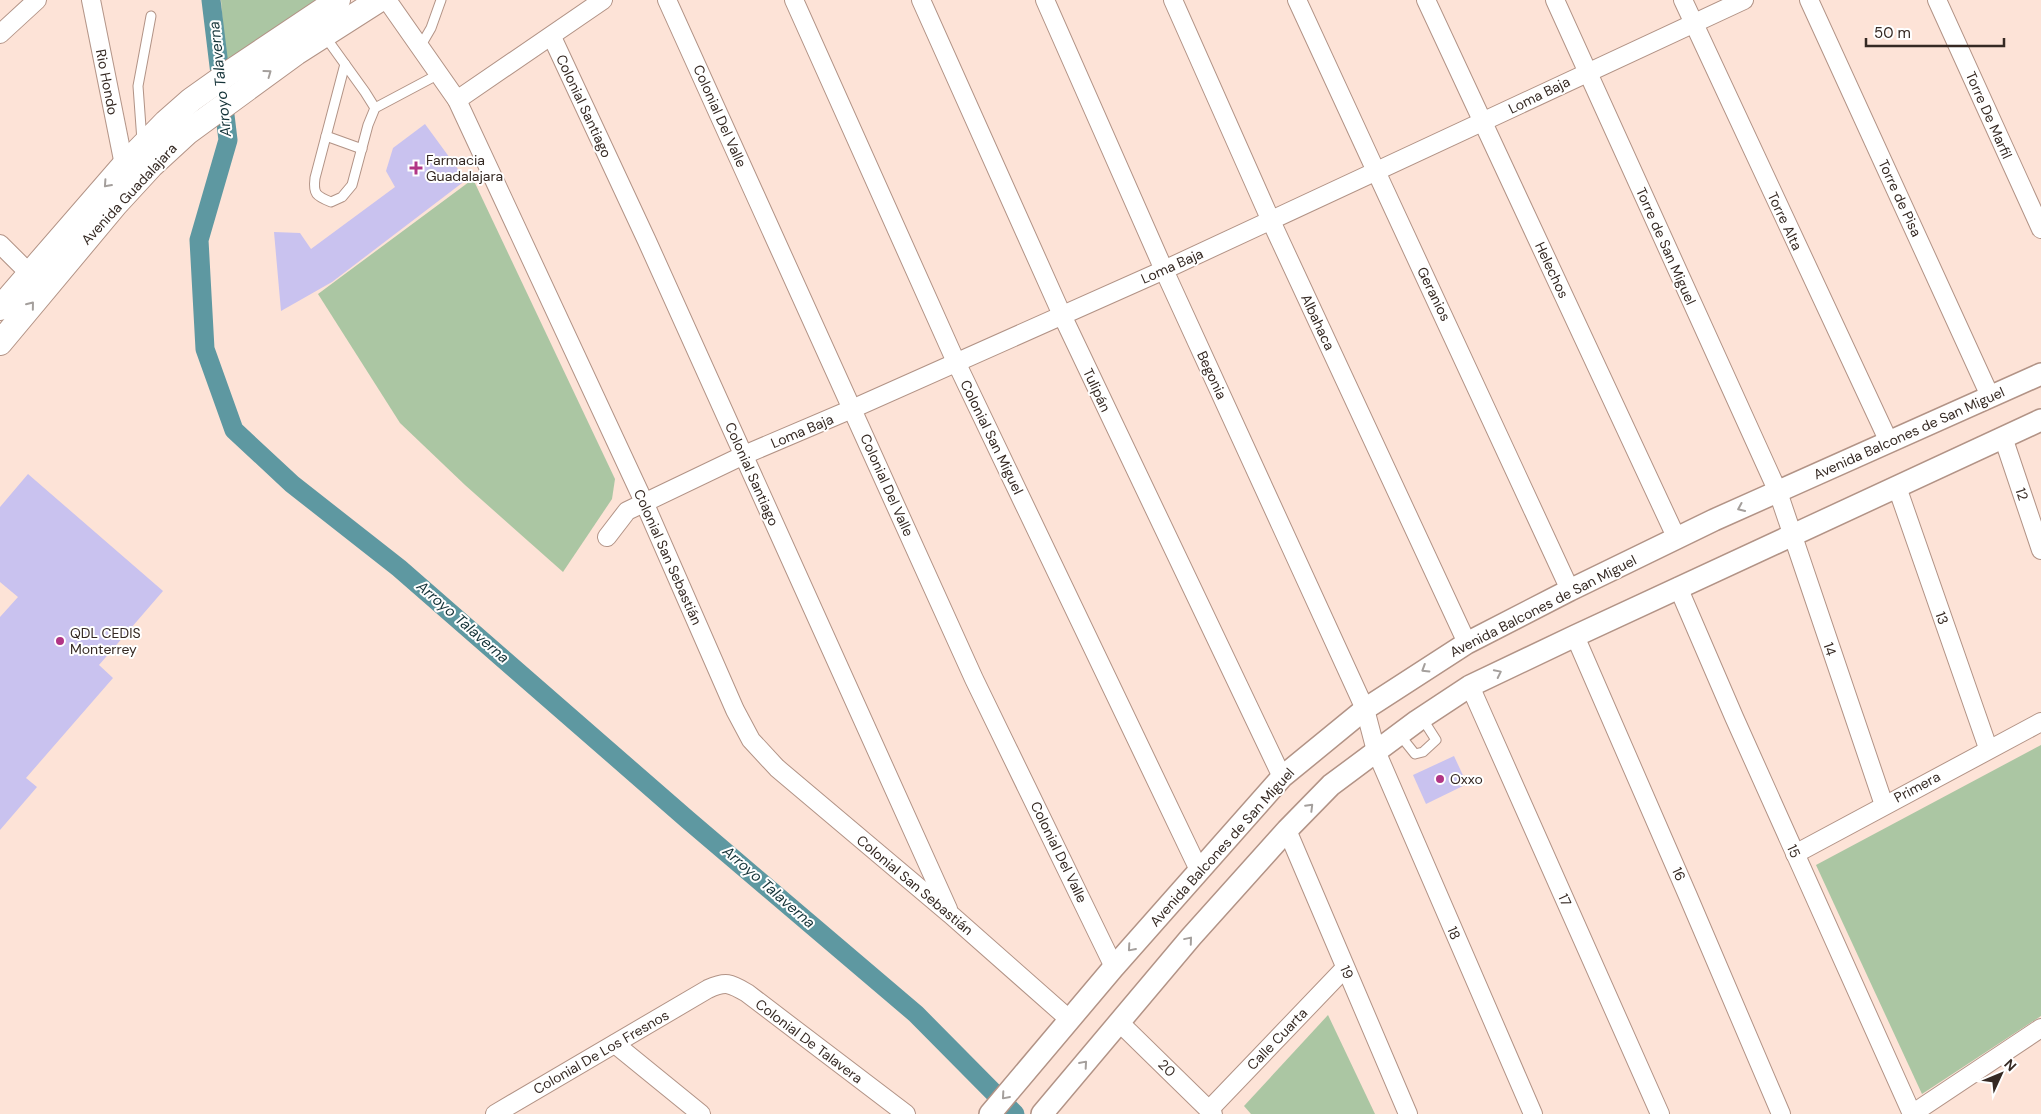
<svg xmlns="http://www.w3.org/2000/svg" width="2041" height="1114" viewBox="0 0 2041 1114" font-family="'DM Sans',sans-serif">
<rect width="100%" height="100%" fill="#fde3d7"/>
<g fill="#abc6a3">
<path d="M221,0H318L226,65Z"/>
<path d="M473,179L615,479L612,499L563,572L465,485L400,423L318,294Z"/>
<path d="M2041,745V1016L1922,1094L1816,865Z"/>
<path d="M1328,1015L1375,1114H1251L1244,1106Z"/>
</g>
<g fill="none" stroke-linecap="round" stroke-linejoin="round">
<path stroke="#5e98a1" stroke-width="19" d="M211,0L228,140L199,240L205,349L234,430L292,484L399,568L688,820L916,1014L1015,1114"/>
</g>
<g fill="#c9c2ef">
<path d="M425,124L466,180L332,282L281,311L274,232L300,233L311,249L395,187L386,171L393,148Z"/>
<path d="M28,474L163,591L99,665L113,678L26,778L37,787L0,830V617L18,597L0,582V507Z"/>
<path d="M1454,756L1467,784L1426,804L1413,775Z"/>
</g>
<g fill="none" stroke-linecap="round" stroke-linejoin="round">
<g stroke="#b29386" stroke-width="11">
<g id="service">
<path d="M324,35L365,92L375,108"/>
<path d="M420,47L431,28L441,0"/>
<path d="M345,64L315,178C313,194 316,196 331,202L342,197L352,185L368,125L375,108L439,74"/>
<path d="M326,136L362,149"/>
<path d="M142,141L138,86L151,16"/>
<path d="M1399,734L1415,754L1423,752L1436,740L1422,718"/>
</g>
</g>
<g stroke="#b29386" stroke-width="20">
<g id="minor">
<path d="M91,0L124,165"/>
<path d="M387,0L457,100L644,502L735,710L751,740L777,768L950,914L1070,1020"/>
<path d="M667,0L974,679L1114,967"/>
<path d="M794,0L956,362L1199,870"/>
<path d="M921,0L1062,315L1282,777"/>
<path d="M1045,0L1164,270L1365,709L1376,751L1533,1114"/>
<path d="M1173,0L1271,221L1467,643"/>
<path d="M1297,0C1387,197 1480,392 1570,590"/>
<path d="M1426,0L1677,539"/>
<path d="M1555,0L1778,492L1884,805"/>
<path d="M1683,0L1889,442"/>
<path d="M1809,0L1990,396"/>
<path d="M1937,0L2041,229"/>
<path d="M0,34L37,0"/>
<path d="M552,37L647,241L948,909"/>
<path d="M457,100L603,0"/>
<path d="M0,244L29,273"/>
<path d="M2003,437L2041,550"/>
<path d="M1897,487L1988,748"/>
<path d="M607,537L627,511L744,455L852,409L1164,270L1744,0"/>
<path d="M1678,587L1734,717L1912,1114"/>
<path d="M1575,636L1688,896L1781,1114"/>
<path d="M1470,686L1660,1114"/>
<path d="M1287,830L1408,1114"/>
<path d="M1795,854L2041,722"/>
<path d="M1120,1023L1213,1114"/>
<path d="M615,1044L701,1114"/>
<path d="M1209,1110L1345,968"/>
<path d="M495,1114L708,989C726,981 730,983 747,993L906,1114"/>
<path d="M1912,1114L2041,1028"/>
</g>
</g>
<g stroke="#b29386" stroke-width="24">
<g id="tertiary">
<path d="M990,1114L1114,967L1282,777L1365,709L1467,643L1570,590L1714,520L2041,374"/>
<path d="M1042,1114L1191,937L1287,830L1331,785L1417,721L1470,686L1575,636L2041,420"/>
</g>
</g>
<g stroke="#b29386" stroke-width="26">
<g id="secondary">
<path d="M0,308L124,165L166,122L191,100L229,73L338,0"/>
<path d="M0,343L116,204L151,166L188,132L296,53L379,0"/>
</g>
</g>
<use href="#service" stroke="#fff" stroke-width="9"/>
<use href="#minor" stroke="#fff" stroke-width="18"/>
<use href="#tertiary" stroke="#fff" stroke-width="21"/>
<use href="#secondary" stroke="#fff" stroke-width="24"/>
</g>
<defs><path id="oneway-chevron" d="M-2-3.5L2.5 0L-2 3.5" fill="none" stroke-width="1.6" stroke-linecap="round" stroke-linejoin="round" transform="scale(1.25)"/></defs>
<g stroke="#a49f9c">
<use href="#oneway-chevron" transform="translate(268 73) rotate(-36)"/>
<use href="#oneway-chevron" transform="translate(107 184) rotate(132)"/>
<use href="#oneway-chevron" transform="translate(31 305) rotate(-51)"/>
<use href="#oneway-chevron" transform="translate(1741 508) rotate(156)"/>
<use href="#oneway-chevron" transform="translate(1425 669) rotate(148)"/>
<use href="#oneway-chevron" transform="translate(1498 673) rotate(-26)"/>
<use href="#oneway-chevron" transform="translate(1310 807) rotate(-45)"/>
<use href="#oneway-chevron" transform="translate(1189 940) rotate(-50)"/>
<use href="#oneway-chevron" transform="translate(1131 948) rotate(131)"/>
<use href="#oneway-chevron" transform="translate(1084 1064) rotate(-49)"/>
<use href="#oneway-chevron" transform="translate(1005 1096) rotate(131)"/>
</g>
<g fill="#b13585" stroke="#fff" stroke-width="2">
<path d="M413.5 160.5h5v5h5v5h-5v5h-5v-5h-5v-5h5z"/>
<circle cx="60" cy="641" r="5"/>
<circle cx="1440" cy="779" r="5"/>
</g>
<g text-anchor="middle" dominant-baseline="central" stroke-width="4" stroke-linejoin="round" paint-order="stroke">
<g font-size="14" fill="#352923" stroke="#fff">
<text transform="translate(107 82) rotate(79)">Rio Hondo</text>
<text transform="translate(1539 95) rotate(-26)">Loma Baja</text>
<text transform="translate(584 106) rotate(65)">Colonial Santiago</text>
<text transform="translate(1989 115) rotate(66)">Torre De Marfil</text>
<text transform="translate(720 116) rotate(66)">Colonial Del Valle</text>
<text transform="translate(129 194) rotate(-47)">Avenida Guadalajara</text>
<text transform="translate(1900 198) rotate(65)">Torre de Pisa</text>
<text transform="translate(1785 221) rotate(65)">Torre Alta</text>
<text transform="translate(1666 246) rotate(66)">Torre de San Miguel</text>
<text transform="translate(1172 266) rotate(-24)">Loma Baja</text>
<text transform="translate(1552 270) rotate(65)">Helechos</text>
<text transform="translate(1434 294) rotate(64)">Geranios</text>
<text transform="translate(1318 322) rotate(65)">Albahaca</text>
<text transform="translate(1212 375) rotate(65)">Begonia</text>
<text transform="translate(1097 390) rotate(65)">Tulipán</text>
<text transform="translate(802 431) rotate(-23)">Loma Baja</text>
<text transform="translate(1909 433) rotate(-24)">Avenida Balcones de San Miguel</text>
<text transform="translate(992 437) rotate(64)">Colonial San Miguel</text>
<text transform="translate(752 474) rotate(66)">Colonial Santiago</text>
<text transform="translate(887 485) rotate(66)">Colonial Del Valle</text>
<text transform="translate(2022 494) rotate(72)">12</text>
<text transform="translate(668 557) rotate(66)">Colonial San Sebastián</text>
<text transform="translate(1543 606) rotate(-27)">Avenida Balcones de San Miguel</text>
<text transform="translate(1942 618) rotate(71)">13</text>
<text transform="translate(1830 649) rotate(71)">14</text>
<text transform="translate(1917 787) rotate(-28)">Primera</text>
<text transform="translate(1222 847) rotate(-48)">Avenida Balcones de San Miguel</text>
<text transform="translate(1794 851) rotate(66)">15</text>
<text transform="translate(1059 852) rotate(64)">Colonial Del Valle</text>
<text transform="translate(1679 874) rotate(66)">16</text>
<text transform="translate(915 885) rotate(40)">Colonial San Sebastián</text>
<text transform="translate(1565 900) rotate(66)">17</text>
<text transform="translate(1454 933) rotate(67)">18</text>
<text transform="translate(1347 972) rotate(67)">19</text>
<text transform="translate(1277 1039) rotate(-46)">Calle Cuarta</text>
<text transform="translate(809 1041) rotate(37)">Colonial De Talavera</text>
<text transform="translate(601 1052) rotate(-30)">Colonial De Los Fresnos</text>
<text transform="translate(1167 1068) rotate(45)">20</text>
</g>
<g font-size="14" fill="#352923" stroke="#fff" text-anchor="start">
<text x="426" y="160">Farmacia<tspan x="426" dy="16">Guadalajara</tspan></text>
<text x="70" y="633">QDL CEDIS<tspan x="70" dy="16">Monterrey</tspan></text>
<text x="1450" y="779">Oxxo</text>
</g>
<g font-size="15" font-style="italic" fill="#143338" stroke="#fff">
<text transform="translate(220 79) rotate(-96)">Arroyo Talaverna</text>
<text transform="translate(463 622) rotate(41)">Arroyo Talaverna</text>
<text transform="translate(769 887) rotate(41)">Arroyo Talaverna</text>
</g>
</g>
<g transform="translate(2001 1074) rotate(46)" stroke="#ffffff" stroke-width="4" paint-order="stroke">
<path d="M0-4L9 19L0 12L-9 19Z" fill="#352923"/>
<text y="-8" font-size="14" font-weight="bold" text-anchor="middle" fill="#352923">N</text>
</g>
<path d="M1866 38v8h138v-8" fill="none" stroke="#352923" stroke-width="2.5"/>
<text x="1874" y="38" font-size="15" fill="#352923" stroke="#ffffff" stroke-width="4" paint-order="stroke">50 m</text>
</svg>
